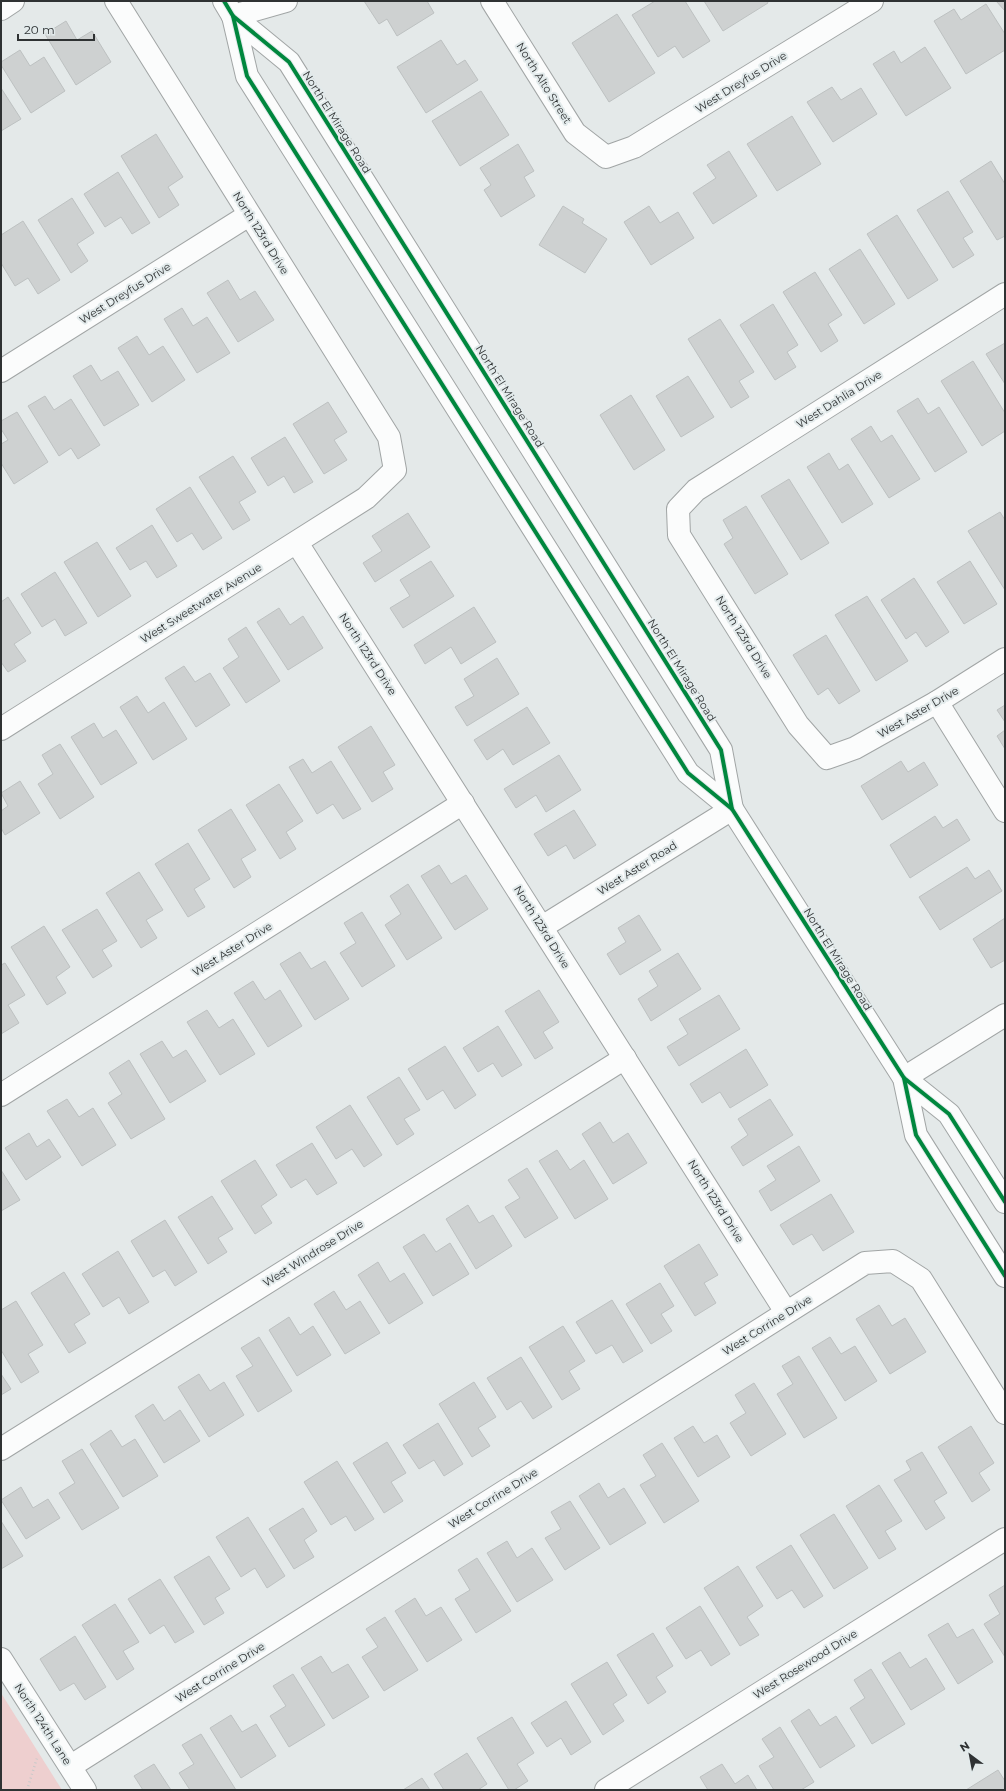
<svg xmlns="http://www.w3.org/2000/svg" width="1006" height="1791" viewBox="0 0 1006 1791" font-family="Montserrat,sans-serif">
<rect width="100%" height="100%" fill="#e4e9e9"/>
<path fill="#eecfcf" d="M1,1693L62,1790H1Z"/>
<g fill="#ced1d1" stroke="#bdc1c1">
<path d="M364,1H427L434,13L397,36L387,19L379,24Z"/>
<path d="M655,1H685L710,41L683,58L675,46L658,57L632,15Z"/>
<path d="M704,1H767L768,3L723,31Z"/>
<path d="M996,1H1005V11Z"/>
<path d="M986,4L1005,34V50L966,74L934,21L954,9L961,20Z"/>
<path d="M617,14L655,73L609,102L572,43Z"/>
<path d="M66,21L77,40L92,31L111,62L76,85L45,34Z"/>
<path d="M441,40L457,65L465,60L478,80L426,113L397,67Z"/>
<path d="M925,47L951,88L906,116L873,64L894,51L901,63Z"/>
<path d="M20,50L30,66L44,57L65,91L31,113L1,65V62Z"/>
<path d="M832,87L841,100L861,88L877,114L833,142L807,102Z"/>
<path d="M1,88L21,119L1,131Z"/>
<path d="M481,91L509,135L460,166L432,121Z"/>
<path d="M792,116L821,164L777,191L747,144Z"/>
<path d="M156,134L183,177L168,187L179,205L159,218L121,156Z"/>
<path d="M518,144L534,171L524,177L535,196L501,217L484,190L491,185L480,168Z"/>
<path d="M729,151L757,196L713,224L693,193L716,178L707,165Z"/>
<path d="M991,161L1005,184V236L997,240L960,181Z"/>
<path d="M118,172L150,223L132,234L121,217L105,227L84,194Z"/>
<path d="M948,191L973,232L963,238L974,255L953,268L917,210Z"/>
<path d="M72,198L94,233L77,244L88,261L71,273L38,220Z"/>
<path d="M563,206L584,219L582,223L607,239L585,273L539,245Z"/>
<path d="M649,206L660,223L678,212L694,238L651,265L624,222Z"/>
<path d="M897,215L938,280L908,299L867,234Z"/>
<path d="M23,221L60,280L38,294L28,278L15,286L1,263V235Z"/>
<path d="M860,249L895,304L864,324L829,269Z"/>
<path d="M815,272L842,315L828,324L838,341L821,352L783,292Z"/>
<path d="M228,280L240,300L255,291L274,320L238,342L207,293Z"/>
<path d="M773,304L798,345L787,352L796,367L775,380L740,325Z"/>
<path d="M182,308L193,326L207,317L230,353L197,373L164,319Z"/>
<path d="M720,319L754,372L739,381L749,397L731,408L688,339Z"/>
<path d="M137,336L149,355L163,346L185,380L152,402L118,348Z"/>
<path d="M1005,343V384L986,354Z"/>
<path d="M973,361L1005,413V431L982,446L941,381Z"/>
<path d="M91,365L101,381L118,371L139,405L104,426L73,376Z"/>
<path d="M688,376L714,417L681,437L656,396Z"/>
<path d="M631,395L665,450L634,470L600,415Z"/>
<path d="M45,396L54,410L71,399L100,445L78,459L71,448L59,456L28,406Z"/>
<path d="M918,398L928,414L939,407L967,452L935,472L897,411Z"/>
<path d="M328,402L347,432L334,440L347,460L324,474L293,424Z"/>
<path d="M17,412L48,462L14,484L1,463V444L8,440L1,429V421Z"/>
<path d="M871,426L881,442L892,435L920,479L889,498L851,439Z"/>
<path d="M285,437L313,482L294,493L284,476L268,486L251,458Z"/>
<path d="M829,453L839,470L848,464L873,504L842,523L807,467Z"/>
<path d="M233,456L256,492L239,502L250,520L233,530L199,477Z"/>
<path d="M789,479L829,543L801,560L761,496Z"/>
<path d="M190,487L222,538L203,550L192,533L177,542L156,509Z"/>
<path d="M746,506L788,574L755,594L724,544L733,538L723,520Z"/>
<path d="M1000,512L1005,520V590L968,531Z"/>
<path d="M408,513L430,547L375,582L363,563L382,551L372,536Z"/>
<path d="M152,525L177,566L157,578L146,561L130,570L116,548Z"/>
<path d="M97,542L131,596L98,617L64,562Z"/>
<path d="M431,561L454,596L403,628L390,608L410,596L400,580Z"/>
<path d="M970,561L997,604L964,624L937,582Z"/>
<path d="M55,572L87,623L65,636L55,619L42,627L21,594Z"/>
<path d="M914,578L949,632L926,647L916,632L906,639L881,600Z"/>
<path d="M867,596L908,661L876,681L835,615Z"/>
<path d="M8,597L31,633L14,644L26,661L8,672L1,662V602Z"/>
<path d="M474,607L496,642L461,664L451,647L425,664L414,645Z"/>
<path d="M279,608L290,625L303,616L323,648L288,670L257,622Z"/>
<path d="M246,627L280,681L246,703L223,668L239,657L228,639Z"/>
<path d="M826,635L860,691L839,704L828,688L818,695L793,655Z"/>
<path d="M497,658L519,694L467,726L455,707L474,696L464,679Z"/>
<path d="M184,666L195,682L210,673L230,705L196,727L165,678Z"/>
<path d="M137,696L148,713L164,702L187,739L153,760L120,707Z"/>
<path d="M1005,705V722L997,710Z"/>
<path d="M527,707L550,743L513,765L503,749L487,760L474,740Z"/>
<path d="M94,723L103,738L116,730L137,763L101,785L71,737Z"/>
<path d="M371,726L395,765L383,772L393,789L372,802L338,747Z"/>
<path d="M1005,730V749L997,736Z"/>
<path d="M60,744L94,797L60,819L38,784L53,774L42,755Z"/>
<path d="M559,755L581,790L546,812L536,795L516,808L504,789Z"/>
<path d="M303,759L312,773L331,761L361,809L343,819L333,804L317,814L289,767Z"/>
<path d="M901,761L908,772L924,762L938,785L882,820L861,786Z"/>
<path d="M20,781L40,813L5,835L1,828V811L8,806L1,793Z"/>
<path d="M279,784L303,821L286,832L296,849L280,859L246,805Z"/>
<path d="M231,809L256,850L241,859L251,877L234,888L198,830Z"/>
<path d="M574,810L596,845L574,859L566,845L548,856L534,834Z"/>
<path d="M935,816L943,828L957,819L970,840L910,878L890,845Z"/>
<path d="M188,843L210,879L194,889L205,907L188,917L155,864Z"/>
<path d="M439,865L451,884L466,875L488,909L455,930L421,876Z"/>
<path d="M967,867L975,879L989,870L1002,891L940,930L919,897Z"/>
<path d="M139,872L163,910L146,920L157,938L141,948L106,893Z"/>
<path d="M408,884L442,938L407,960L385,925L401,914L390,896Z"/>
<path d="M97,909L117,941L102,950L112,966L93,978L62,930Z"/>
<path d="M362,912L395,966L362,987L340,953L356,943L344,923Z"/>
<path d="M639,915L661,950L620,975L607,954L626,942L618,928Z"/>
<path d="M1005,918V960L991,968L973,939Z"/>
<path d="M44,926L70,967L56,977L66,993L47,1005L11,947Z"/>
<path d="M300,952L311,969L325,961L349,999L315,1020L280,964Z"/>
<path d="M678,953L701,989L651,1021L638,999L658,986L649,971Z"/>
<path d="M5,963L25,995L8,1005L19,1023L1,1034V965Z"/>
<path d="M253,981L265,1000L280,990L302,1026L268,1047L234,993Z"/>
<path d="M539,990L559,1022L543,1032L553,1048L535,1059L505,1011Z"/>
<path d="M719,995L740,1029L679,1066L667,1047L688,1034L679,1019Z"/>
<path d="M207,1010L219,1028L233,1019L255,1054L220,1075L187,1022Z"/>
<path d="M498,1026L522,1065L502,1077L493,1063L478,1072L463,1048Z"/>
<path d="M162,1041L173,1058L186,1050L206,1081L170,1103L140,1054Z"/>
<path d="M445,1046L476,1095L455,1109L443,1090L427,1100L408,1069Z"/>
<path d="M746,1049L768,1085L730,1108L720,1092L702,1103L690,1084Z"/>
<path d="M129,1060L165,1119L131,1139L108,1103L122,1094L109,1073Z"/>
<path d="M399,1077L420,1110L404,1119L414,1134L397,1145L367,1097Z"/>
<path d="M67,1099L79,1117L93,1108L116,1145L82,1166L47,1111Z"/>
<path d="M770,1099L793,1135L743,1166L731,1147L748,1135L738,1119Z"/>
<path d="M350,1105L382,1155L364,1167L352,1149L336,1159L316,1127Z"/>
<path d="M600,1122L613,1143L628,1133L647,1163L613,1184L582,1134Z"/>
<path d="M29,1133L37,1147L49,1139L61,1157L26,1180L5,1148Z"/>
<path d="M312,1143L337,1183L317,1195L306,1179L291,1188L276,1165Z"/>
<path d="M799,1146L820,1181L771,1211L759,1191L776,1180L767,1166Z"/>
<path d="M557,1150L570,1170L584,1160L608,1199L575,1219L539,1161Z"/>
<path d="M255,1160L277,1195L261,1206L272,1223L255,1234L221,1181Z"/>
<path d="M527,1168L558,1218L525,1238L505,1207L520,1198L508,1180Z"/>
<path d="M1,1170L20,1200L1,1211Z"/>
<path d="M831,1194L854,1232L823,1251L812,1234L793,1245L780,1225Z"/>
<path d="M212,1196L233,1229L218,1238L227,1252L208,1264L178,1217Z"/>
<path d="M468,1205L479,1223L493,1215L512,1246L476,1269L446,1219Z"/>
<path d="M165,1220L197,1272L175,1286L165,1270L153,1277L131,1241Z"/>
<path d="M424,1234L436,1252L450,1243L469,1274L433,1296L403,1247Z"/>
<path d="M699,1244L718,1275L704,1283L716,1303L695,1316L664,1266Z"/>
<path d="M118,1251L149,1302L129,1314L119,1297L103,1307L82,1274Z"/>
<path d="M378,1262L390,1282L404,1273L423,1303L389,1324L358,1275Z"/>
<path d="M64,1272L90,1314L74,1324L86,1343L69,1353L31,1293Z"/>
<path d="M660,1283L674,1306L661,1314L672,1331L651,1344L626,1304Z"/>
<path d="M334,1291L346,1310L360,1301L380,1333L345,1354L314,1304Z"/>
<path d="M612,1300L643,1351L623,1363L612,1345L596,1354L576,1322Z"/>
<path d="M16,1301L43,1345L28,1354L39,1372L21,1383L1,1350V1310Z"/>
<path d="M879,1305L892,1326L905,1318L926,1352L890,1374L856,1319Z"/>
<path d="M289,1317L300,1335L313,1326L331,1355L297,1376L269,1330Z"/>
<path d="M563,1326L585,1361L569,1371L580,1389L562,1400L529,1347Z"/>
<path d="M259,1337L292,1391L258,1412L236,1376L253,1366L241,1348Z"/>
<path d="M830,1337L841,1354L855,1346L877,1381L845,1401L812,1348Z"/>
<path d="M799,1356L837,1418L804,1438L777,1394L793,1384L782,1366Z"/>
<path d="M521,1357L552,1407L533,1419L521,1401L507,1410L487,1378Z"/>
<path d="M1,1374L11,1389L1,1395Z"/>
<path d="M199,1374L210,1391L224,1382L244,1415L209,1437L178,1387Z"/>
<path d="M474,1382L496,1417L478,1428L490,1446L472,1457L439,1404Z"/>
<path d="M754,1383L786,1434L751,1456L730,1423L746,1413L735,1395Z"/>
<path d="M153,1404L164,1421L180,1410L200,1441L164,1463L135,1416Z"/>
<path d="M438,1423L463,1464L444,1476L434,1460L419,1469L403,1445Z"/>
<path d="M693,1426L704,1443L717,1435L730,1457L698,1477L674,1438Z"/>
<path d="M971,1426L994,1463L979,1473L990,1490L972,1502L938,1447Z"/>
<path d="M111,1430L122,1447L135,1439L158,1476L123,1497L90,1444Z"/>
<path d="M387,1442L406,1473L391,1482L403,1501L384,1513L353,1463Z"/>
<path d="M662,1443L699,1501L664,1523L640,1485L656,1476L643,1455Z"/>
<path d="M82,1449L119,1508L82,1530L59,1493L75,1483L62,1461Z"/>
<path d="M922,1452L947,1493L934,1501L945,1518L926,1530L894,1480L911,1470L906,1461Z"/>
<path d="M337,1461L374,1519L355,1531L346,1516L331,1525L304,1482Z"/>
<path d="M599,1483L608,1498L624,1488L646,1523L610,1545L579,1496Z"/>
<path d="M879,1485L902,1521L885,1531L896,1549L879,1559L846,1506Z"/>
<path d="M21,1487L33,1508L48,1499L60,1518L26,1539L1,1500Z"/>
<path d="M570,1501L600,1548L565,1570L545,1538L561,1529L551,1512Z"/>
<path d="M303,1508L317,1531L304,1540L314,1557L294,1569L269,1529Z"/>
<path d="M834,1514L868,1568L834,1589L800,1535Z"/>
<path d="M248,1517L285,1576L267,1588L255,1568L241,1577L216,1537Z"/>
<path d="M1,1521L23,1556L1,1569Z"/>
<path d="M507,1541L517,1558L532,1548L553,1580L517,1602L487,1553Z"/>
<path d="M791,1545L823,1596L804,1608L792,1590L777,1599L756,1567Z"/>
<path d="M209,1556L230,1589L215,1598L224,1613L204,1625L174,1577Z"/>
<path d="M477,1558L511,1611L476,1633L455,1599L470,1590L458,1570Z"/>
<path d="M738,1566L763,1606L747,1617L759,1635L740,1646L704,1588Z"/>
<path d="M160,1579L194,1632L175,1643L164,1625L150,1634L128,1599Z"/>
<path d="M1005,1585V1657L984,1624L1000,1614L989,1595Z"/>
<path d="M415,1598L426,1616L441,1607L462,1640L427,1662L395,1611Z"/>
<path d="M115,1604L139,1642L123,1651L134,1669L117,1680L82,1625Z"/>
<path d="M700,1606L730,1654L711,1666L701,1650L686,1659L666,1628Z"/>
<path d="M385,1617L418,1670L384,1691L362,1657L378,1647L366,1629Z"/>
<path d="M948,1623L957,1638L973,1629L993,1662L958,1684L928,1635Z"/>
<path d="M653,1633L673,1666L656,1677L666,1692L648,1704L617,1655Z"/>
<path d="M75,1636L106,1687L85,1700L74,1683L60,1691L40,1659Z"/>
<path d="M900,1652L910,1668L926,1658L945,1689L911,1710L882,1663Z"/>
<path d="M321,1656L332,1673L348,1664L369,1697L333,1719L301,1668Z"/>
<path d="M607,1662L627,1695L613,1704L624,1721L603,1735L571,1684Z"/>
<path d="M871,1669L905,1724L872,1744L850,1708L865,1698L854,1680Z"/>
<path d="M293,1674L325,1725L289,1747L270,1716L286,1706L273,1686Z"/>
<path d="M566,1701L591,1742L571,1755L561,1738L547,1747L531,1723Z"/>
<path d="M809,1709L820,1726L836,1716L855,1746L820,1768L791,1721Z"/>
<path d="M231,1715L242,1732L256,1724L276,1756L241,1778L210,1728Z"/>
<path d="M512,1717L534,1753L517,1764L528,1781L514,1790H509L477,1738Z"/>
<path d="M780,1727L814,1782L801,1790H774L759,1766L774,1757L762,1739Z"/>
<path d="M201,1734L236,1790H190L179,1773L194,1764L182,1745Z"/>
<path d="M467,1753L487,1784L478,1790H444L434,1774Z"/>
<path d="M154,1764L171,1790H143L134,1776Z"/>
<path d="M722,1764L735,1784L748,1775L757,1790H708L700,1777Z"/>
<path d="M998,1770L1005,1781V1790H966Z"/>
<path d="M422,1778L430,1790H403Z"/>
</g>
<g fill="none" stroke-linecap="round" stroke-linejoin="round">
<g stroke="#a1a5a5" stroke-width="24">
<g id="street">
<path d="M492,1L575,133L606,157L634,147L872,1"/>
<path d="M1,9L13,1"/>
<path d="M233,16L286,1"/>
<path d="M1005,294L696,490L678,509L679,535L798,725L827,758L855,748L937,702L1005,659"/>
<path d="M1,371L249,215"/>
<path d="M297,543L786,1312"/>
<path d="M937,702L1005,811"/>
<path d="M1,729L366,498L395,470L389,437L116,1"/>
<path d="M542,927L732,809"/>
<path d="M904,1078L1005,1015"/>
<path d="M1,1095L463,803"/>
<path d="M1,1449L625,1058"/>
<path d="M1,1659L85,1790"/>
<path d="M71,1766L865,1263L893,1261L921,1279L1005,1413"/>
<path d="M606,1790L1005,1539"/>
</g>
</g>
<g stroke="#a1a5a5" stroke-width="24">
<g id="secondary">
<path d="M224,1L233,16L289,62L721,750L732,809"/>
<path d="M233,16L247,76L688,773L732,809L904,1078L916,1135L1005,1276"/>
<path d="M904,1078L949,1114L1005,1202"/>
</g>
</g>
<path stroke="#c7c9c9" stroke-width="2.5" stroke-dasharray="1 3" stroke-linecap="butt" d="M27,1790L37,1758"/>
<use href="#street" stroke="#fbfcfc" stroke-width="22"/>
<use href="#secondary" stroke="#fbfcfc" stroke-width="22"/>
<g stroke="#e2eaeb" stroke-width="6">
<g id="cycleway">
<path d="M224,1L233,16L289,62L721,750L732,809"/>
<path d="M233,16L247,76L688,773L732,809L904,1078L916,1135L1005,1276"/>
<path d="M904,1078L949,1114L1005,1202"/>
</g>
</g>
<use href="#cycleway" stroke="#00873e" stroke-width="4"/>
</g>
<g text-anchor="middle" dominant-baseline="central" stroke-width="4" stroke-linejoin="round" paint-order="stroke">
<g font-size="11" fill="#2f3233" stroke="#e2eaeb">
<text transform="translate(741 82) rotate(-32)">West Dreyfus Drive</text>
<text transform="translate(544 83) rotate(58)">North Alto Street</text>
<text transform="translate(337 122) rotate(58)">North El Mirage Road</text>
<text transform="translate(261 233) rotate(58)">North 123rd Drive</text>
<text transform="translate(125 293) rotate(-32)">West Dreyfus Drive</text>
<text transform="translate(510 396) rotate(58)">North El Mirage Road</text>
<text transform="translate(839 399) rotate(-32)">West Dahlia Drive</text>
<text transform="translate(201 603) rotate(-32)">West Sweetwater Avenue</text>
<text transform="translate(744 637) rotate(58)">North 123rd Drive</text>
<text transform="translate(368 654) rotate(57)">North 123rd Drive</text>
<text transform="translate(682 670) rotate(58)">North El Mirage Road</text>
<text transform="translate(918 712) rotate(-30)">West Aster Drive</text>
<text transform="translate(637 868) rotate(-32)">West Aster Road</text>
<text transform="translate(542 927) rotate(58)">North 123rd Drive</text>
<text transform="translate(232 949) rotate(-32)">West Aster Drive</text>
<text transform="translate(838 959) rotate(58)">North El Mirage Road</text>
<text transform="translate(716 1201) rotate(58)">North 123rd Drive</text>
<text transform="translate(313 1253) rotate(-32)">West Windrose Drive</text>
<text transform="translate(767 1325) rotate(-32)">West Corrine Drive</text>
<text transform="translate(493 1498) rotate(-32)">West Corrine Drive</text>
<text transform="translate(805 1664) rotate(-32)">West Rosewood Drive</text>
<text transform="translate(220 1672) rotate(-32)">West Corrine Drive</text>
<text transform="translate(43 1724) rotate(57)">North 124th Lane</text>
</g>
</g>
<rect width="1006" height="1791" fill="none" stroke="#2f3233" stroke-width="4"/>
<g transform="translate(970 1755) rotate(328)" stroke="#e2eaeb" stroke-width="3" paint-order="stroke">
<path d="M0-3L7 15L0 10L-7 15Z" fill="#2f3233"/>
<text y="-6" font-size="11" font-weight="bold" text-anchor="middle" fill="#2f3233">N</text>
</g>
<path d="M18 34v6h76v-6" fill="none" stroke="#2f3233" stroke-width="2"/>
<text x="24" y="34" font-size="12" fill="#2f3233" stroke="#e2eaeb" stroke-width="3" paint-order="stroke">20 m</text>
</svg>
